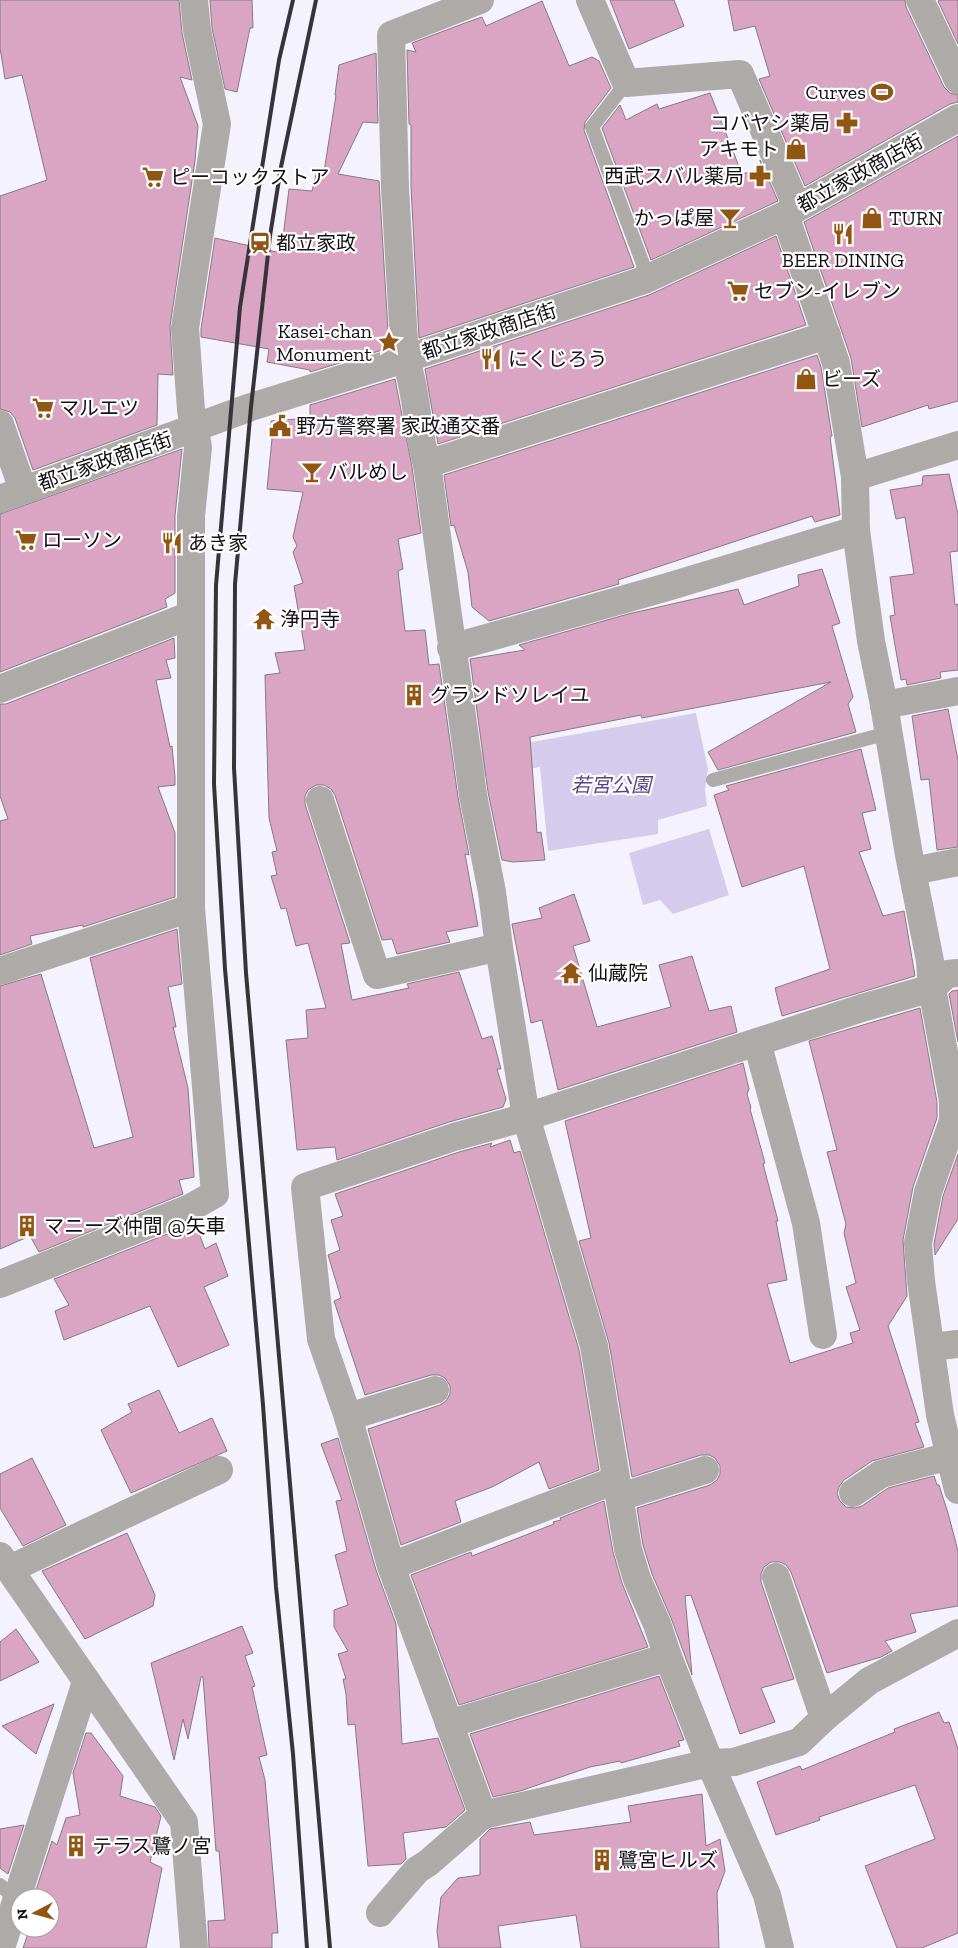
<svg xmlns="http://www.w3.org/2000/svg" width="958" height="1948" viewBox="0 0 958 1948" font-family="'Zilla Slab','Noto Sans JP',serif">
<rect width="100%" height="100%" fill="#f4f2fc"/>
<g fill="#d5cbed">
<path d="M696,713L708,769L705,789L707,806L658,820V834L548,851L540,767L480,777L476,752Z"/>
<path d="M709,829L729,895L673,914L660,900L643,905L629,853Z"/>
</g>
<g fill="#daa5c2" stroke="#857b80">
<path d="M0,0H179L182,33L192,80L180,77L198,126L195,161L170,326L173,375L158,374L157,425L33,470L15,418L10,412L0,409V196L47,180L22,75L5,79L0,48Z"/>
<path d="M210,0H252L253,28H250L237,92L225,89L212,28Z"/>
<path d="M610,0H674L684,26L629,49Z"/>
<path d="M728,0H905L906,7L944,87L950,93L958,95V102L950,104L805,186L759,79L770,76L755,26L734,31Z"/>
<path d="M940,0H958V44L938,1Z"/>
<path d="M542,1L569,66L592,57L599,61L611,88L585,122L584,130L634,267L419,338L411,187V125L409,124L407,50L416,52L412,43L465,23L482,17L486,26Z"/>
<path d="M376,53L378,123L363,122L338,174L379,181L389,348L310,372V370L267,362L269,349L201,337V329L215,238L281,253L289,189L312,191L317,171L324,172L336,95H335L339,65Z"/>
<path d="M710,93L742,174L762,169L760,160L778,201L651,260L602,128L620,105L626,120L657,104L659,109Z"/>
<path d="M958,136V401L929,409L928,405L862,427L851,358L804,222Z"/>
<path d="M776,236L806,325L438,444L425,369L649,295Z"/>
<path d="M817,355L821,367L832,436L830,437L840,515L815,522L812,516L618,580L619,584L489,621L472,607L468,572L454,525L451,526L444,475Z"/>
<path d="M395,379L412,467L421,533L398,539L403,569L398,571L405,631L425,630L429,665L439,664L458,797L469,855L465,854L478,926L446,932L450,942L397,954L392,939L382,940L335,795L331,789L324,785H316L308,790L305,796V804L350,943L341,944L352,1000L409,988L407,984L459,972L482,1039L492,1036L501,1069H497L506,1099L503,1107L449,1122L337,1160L335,1147L297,1150L286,1040L308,1038L306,1010L326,1008L308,943L296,946L286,908L281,909L271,876L277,875L272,852L277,851L269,818L265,675L280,673L275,653L305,650L294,586L303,583L293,552L297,546L293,537L303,492L267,489L272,439L271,421L310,418V405Z"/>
<path d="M182,449L175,516V593L165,599L167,607L0,672V514Z"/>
<path d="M949,474L958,514V551L950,552L955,605L958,604V670L940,672L941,678L907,685L906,679L901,680L890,616L895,615L890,577L914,574L905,517L896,519L890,490L922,485L923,476Z"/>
<path d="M822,569L840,623L832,626L853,697L848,704L856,732L718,770L708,752L831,682L642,718L641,715L530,737L537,833L541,832L545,860L513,862L502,860L488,792L470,659L525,650L519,645L628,614L738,589L744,605L799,586L798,575Z"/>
<path d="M174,638L175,658L166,660L171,678L156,680L170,747L172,746L175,777V785L158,787L175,833V897L83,927V925L30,936L32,944L0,955V821L8,819L0,796V704H6Z"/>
<path d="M948,709L958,760V847L937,850L929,779L921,780L912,716Z"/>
<path d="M861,749L876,810L862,813L871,849L859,852L883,916L904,911L915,976L782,1016L775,988L830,969L804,866L742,887L714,795L729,790L726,786Z"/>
<path d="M574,894L590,941L573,946L597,1027L671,1007L659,965L692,956L709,1011L731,1006L737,1032L558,1090L542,1020L531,1023L512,924L542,918L539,908Z"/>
<path d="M177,929L182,984L168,987L176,1027H173L188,1088L194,1177L179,1180L183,1194L39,1252L30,1236L0,1249V986L41,974L94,1148L133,1137L90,958Z"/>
<path d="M958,990V1042L949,994L952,991Z"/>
<path d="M920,1008L937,1102V1118L913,1187L903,1240L907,1296L888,1326L919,1422L915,1423L924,1447L872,1461L844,1480L839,1487L837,1494L840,1501L846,1507L855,1508L862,1506L888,1488L934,1476L937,1485H939L948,1513L958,1551V1606L910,1614L916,1632L885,1641L892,1651L881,1657L827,1673L791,1572L786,1565L780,1562H771L764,1567L761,1574V1582L794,1679L761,1688L775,1722L740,1734L691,1595L685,1596L692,1675L671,1618L652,1574L643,1545L637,1508L710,1485L717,1480L720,1474V1466L715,1458L709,1455H701L632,1477L609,1343L579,1241L591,1238L565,1121L743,1063L749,1089L747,1094L751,1108L750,1109L765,1163L763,1164L778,1221H776L787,1280L767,1284L790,1363L853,1343L850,1333L860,1330L846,1287L856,1283L844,1233L846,1224L827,1152L837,1150L809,1041Z"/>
<path d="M510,1140L514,1153L520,1151L579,1350L599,1470L549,1489L539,1462L492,1487L455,1501L461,1522L401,1545L368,1429L440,1405L446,1401L450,1394V1386L445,1378L439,1375H431L365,1395L334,1301L341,1298L328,1255L340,1250L331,1220L343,1216L335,1194L459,1152L492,1143L490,1147Z"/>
<path d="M958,1154V1219L935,1255L934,1244L943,1196Z"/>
<path d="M195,1223L205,1249L216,1243L228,1276L204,1287L229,1345L178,1367L150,1306L64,1340L55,1311L69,1305L54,1279Z"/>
<path d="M159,1390L179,1433L212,1418L227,1451L131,1493L101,1430L132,1412L128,1404Z"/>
<path d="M338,1438L376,1570L396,1624L402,1744L438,1738L465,1810L446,1827L403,1833L406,1859L401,1864L368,1866L355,1724L348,1725L346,1694L343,1679H346L338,1654L348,1651L334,1627V1610L348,1605L335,1555L347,1551L336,1501L342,1500L321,1444Z"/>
<path d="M32,1458L66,1525L23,1546L0,1508V1474Z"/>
<path d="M604,1501L613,1552L622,1583L648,1647L459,1705L411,1575L471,1552L472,1556L554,1524L553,1522L561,1520L560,1518Z"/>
<path d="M127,1533L155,1595L153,1606L85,1639L42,1571Z"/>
<path d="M242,1626L253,1653L245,1656L255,1686L252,1687L267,1755L259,1757L265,1780L278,1933H272V1948H209L208,1921L225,1920L219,1851H216L203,1677H201L188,1739L183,1719L174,1760L151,1663Z"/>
<path d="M16,1629L39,1662L0,1681V1642Z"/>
<path d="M659,1676L684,1740L678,1741L680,1746L621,1763L620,1761L590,1767L520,1791L493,1797L470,1734Z"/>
<path d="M54,1704L36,1754L2,1726Z"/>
<path d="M939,1712L944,1723L949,1722L958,1749V1933L922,1948H897L865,1866L935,1839L915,1785L819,1817L820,1820L776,1835L757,1782L800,1766L802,1770L895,1732L894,1729Z"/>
<path d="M86,1733H91L123,1776L120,1796L155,1807L161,1816L150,1862L162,1868L146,1948H23L30,1928H50V1898H36L34,1896L52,1841L57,1845L66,1818L80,1815L73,1773Z"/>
<path d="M702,1794L706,1846L720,1839L725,1871L717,1893L719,1948H581L576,1915L498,1926L501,1948H439L437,1931L441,1897L458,1878L480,1875V1839L490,1829L530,1822L534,1835L631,1822L628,1806Z"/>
<path d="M24,1825L8,1874L0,1868V1829Z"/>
</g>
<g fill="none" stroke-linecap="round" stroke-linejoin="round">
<g stroke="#aeaaa7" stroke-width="14">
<path d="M626,83L592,127L643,264L644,280"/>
<path d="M713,780L888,733"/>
<path d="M0,1885L16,1899"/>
</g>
<g stroke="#aeaaa7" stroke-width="28">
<path d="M480,0L391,35L395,188L405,359C418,393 416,430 427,464L473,795L492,892L499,947L526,1117L594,1346L628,1549L637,1579L657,1624L668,1657L710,1763L767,1895L780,1948"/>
<path d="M590,0L626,83L740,74L797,207"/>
<path d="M920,0L958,80"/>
<path d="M785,215L836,363L855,477L856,530L871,641L884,705L909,855L930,961L932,988L953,1101V1121L928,1192L918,1243L921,1281L940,1415L958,1490"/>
<path d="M0,424L23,490"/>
<path d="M427,464L827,335"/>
<path d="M855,477L958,445"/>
<path d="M0,499L251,407L405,359L644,280L785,215L958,118"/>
<path d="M451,648L664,588L856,530"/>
<path d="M0,689L191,615"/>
<path d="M884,705L958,691"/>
<path d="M320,800L377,975L499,947"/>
<path d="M913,871L958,862"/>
<path d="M0,971L191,908"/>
<path d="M757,1042L806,1223L823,1335"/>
<path d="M0,1284L190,1208L215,1194L191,908V516L198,447L191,410L185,328L217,124L197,30L194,0"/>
<path d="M931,1347L958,1344"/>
<path d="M348,1417L435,1390"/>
<path d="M853,1493L881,1474L950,1456"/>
<path d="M620,1497L705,1470"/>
<path d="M0,1556L184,1822L194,1948"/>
<path d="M391,1566L616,1480"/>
<path d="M10,1569L219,1470"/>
<path d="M776,1577L824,1718"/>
<path d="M449,1724L668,1657"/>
<path d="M483,1815L391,1566L348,1417L321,1339L305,1187L454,1137L526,1117L862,1008L932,988L947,974L958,973"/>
<path d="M380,1913L417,1870L428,1863L483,1815L710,1763L734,1762L799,1742L824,1718L869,1681L958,1633"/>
<path d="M1,1948L86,1682"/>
</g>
<g stroke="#363439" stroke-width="4">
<path d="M293,0L279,60L240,307L216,585L214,784L225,969L263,1405L276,1587L293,1754L307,1948"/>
<path d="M316,0L281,167L270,236L251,407L235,584L234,768L246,973L330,1948"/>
</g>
</g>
<defs>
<g id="stadium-bare" transform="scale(1.725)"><path d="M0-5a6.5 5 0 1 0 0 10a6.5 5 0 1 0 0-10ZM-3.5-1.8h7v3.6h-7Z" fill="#905612" stroke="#fff" stroke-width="2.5" paint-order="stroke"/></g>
<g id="pharmacy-bare" transform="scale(1.725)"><path d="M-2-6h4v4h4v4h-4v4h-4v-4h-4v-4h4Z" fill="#905612" stroke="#fff" stroke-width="2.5" paint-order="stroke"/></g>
<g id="shop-bare" transform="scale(1.725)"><path d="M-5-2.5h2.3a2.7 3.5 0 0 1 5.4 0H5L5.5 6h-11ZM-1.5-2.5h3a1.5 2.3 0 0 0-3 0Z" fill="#905612" stroke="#fff" stroke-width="2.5" paint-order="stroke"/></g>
<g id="supermarket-bare" transform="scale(1.725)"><path d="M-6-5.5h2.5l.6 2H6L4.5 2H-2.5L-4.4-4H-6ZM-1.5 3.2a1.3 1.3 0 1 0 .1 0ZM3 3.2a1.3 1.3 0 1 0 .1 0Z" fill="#905612" stroke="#fff" stroke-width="2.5" paint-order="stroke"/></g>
<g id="bar-bare" transform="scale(1.725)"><path d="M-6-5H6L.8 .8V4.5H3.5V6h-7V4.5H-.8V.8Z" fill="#905612" stroke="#fff" stroke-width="2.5" paint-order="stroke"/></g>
<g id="restaurant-bare" transform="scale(1.725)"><path d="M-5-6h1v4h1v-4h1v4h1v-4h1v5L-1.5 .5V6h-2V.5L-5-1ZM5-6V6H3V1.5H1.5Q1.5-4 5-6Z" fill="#905612" stroke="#fff" stroke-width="2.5" paint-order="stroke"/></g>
<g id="station-bare" transform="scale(1.725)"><path d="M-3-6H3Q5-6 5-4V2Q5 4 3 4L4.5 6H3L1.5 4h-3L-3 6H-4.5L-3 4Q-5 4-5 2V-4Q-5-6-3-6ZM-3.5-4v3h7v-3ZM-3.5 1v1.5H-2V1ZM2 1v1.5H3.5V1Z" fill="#905612" stroke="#fff" stroke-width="2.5" paint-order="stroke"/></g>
<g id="sight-bare" transform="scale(1.725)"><path d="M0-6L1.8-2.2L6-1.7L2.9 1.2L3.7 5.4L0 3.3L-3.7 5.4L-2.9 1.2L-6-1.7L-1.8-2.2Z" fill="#905612" stroke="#fff" stroke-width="2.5" paint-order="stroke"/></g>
<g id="civic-bare" transform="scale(1.725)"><path d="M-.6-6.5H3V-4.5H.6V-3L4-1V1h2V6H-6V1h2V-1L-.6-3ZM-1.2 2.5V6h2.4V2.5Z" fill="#905612" stroke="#fff" stroke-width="2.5" paint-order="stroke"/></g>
<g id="temple-bare" transform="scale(1.725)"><path d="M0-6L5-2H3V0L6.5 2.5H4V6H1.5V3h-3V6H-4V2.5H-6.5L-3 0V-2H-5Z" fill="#905612" stroke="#fff" stroke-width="2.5" paint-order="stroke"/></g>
<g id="building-bare" transform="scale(1.725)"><path d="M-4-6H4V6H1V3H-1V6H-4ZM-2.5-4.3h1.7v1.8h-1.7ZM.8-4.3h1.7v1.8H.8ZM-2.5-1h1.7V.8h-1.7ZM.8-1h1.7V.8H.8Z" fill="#905612" stroke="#fff" stroke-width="2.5" paint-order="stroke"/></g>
</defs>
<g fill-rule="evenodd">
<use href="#stadium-bare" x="882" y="92"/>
<use href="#pharmacy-bare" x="847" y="123"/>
<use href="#shop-bare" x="796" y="149"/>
<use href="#pharmacy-bare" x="760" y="176"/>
<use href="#supermarket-bare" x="153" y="177"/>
<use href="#bar-bare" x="730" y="218"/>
<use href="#shop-bare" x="872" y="218"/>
<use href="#restaurant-bare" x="843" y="234"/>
<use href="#station-bare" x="260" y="243"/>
<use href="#supermarket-bare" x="738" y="291"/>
<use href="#sight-bare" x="389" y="342"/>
<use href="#restaurant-bare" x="491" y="359"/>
<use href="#shop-bare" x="806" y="379"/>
<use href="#supermarket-bare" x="43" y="408"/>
<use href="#civic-bare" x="280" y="426"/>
<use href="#bar-bare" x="312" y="472"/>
<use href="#supermarket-bare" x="26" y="540"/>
<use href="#restaurant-bare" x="172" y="543"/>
<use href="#temple-bare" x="264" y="619"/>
<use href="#building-bare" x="414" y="695"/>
<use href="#temple-bare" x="571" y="973"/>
<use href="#building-bare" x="27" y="1226"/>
<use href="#building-bare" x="76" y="1846"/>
<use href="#building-bare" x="602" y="1860"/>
</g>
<g text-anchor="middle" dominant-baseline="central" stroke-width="4.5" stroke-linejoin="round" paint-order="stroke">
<g font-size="20" fill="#121115" stroke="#fff" text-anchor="start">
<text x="866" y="92" text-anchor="end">Curves</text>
<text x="830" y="123" text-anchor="end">コバヤシ薬局</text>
<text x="779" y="149" text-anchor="end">アキモト</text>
<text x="744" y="176" text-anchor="end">西武スバル薬局</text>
<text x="170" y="177">ピーコックストア</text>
<text x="714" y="218" text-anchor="end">かっぱ屋</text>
<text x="889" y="218">TURN</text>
<text x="276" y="243">都立家政</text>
<text x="843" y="260" text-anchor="middle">BEER DINING</text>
<text x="754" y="291">セブン-イレブン</text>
<text x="372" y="331" text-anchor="end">Kasei-chan<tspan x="372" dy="23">Monument</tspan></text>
<text x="508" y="359">にくじろう</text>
<text x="822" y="379">ビーズ</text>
<text x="59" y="408">マルエツ</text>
<text x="296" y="426">野方警察署 家政通交番</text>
<text x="328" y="472">バルめし</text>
<text x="42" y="540">ローソン</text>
<text x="188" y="543">あき家</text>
<text x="280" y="619">浄円寺</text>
<text x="430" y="695">グランドソレイユ</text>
<text x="588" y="973">仙蔵院</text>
<text x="44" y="1226">マニーズ仲間 @矢車</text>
<text x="92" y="1846">テラス鷺ノ宮</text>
<text x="618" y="1860">鷺宮ヒルズ</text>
</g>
<g font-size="20" fill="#121115" stroke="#fff">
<text transform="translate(860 173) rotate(-29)">都立家政商店街</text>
<text transform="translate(489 331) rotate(-18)">都立家政商店街</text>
<text transform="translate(105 461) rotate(-19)">都立家政商店街</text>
</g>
<g font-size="20" font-style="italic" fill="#5a4383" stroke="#fff">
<text x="611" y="785">若宮公園</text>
</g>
</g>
<g transform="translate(35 1913) rotate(264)"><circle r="24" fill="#ffffff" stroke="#a0a0a1"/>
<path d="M0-4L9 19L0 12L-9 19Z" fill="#905612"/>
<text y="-8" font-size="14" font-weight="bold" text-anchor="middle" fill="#121115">N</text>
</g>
</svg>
